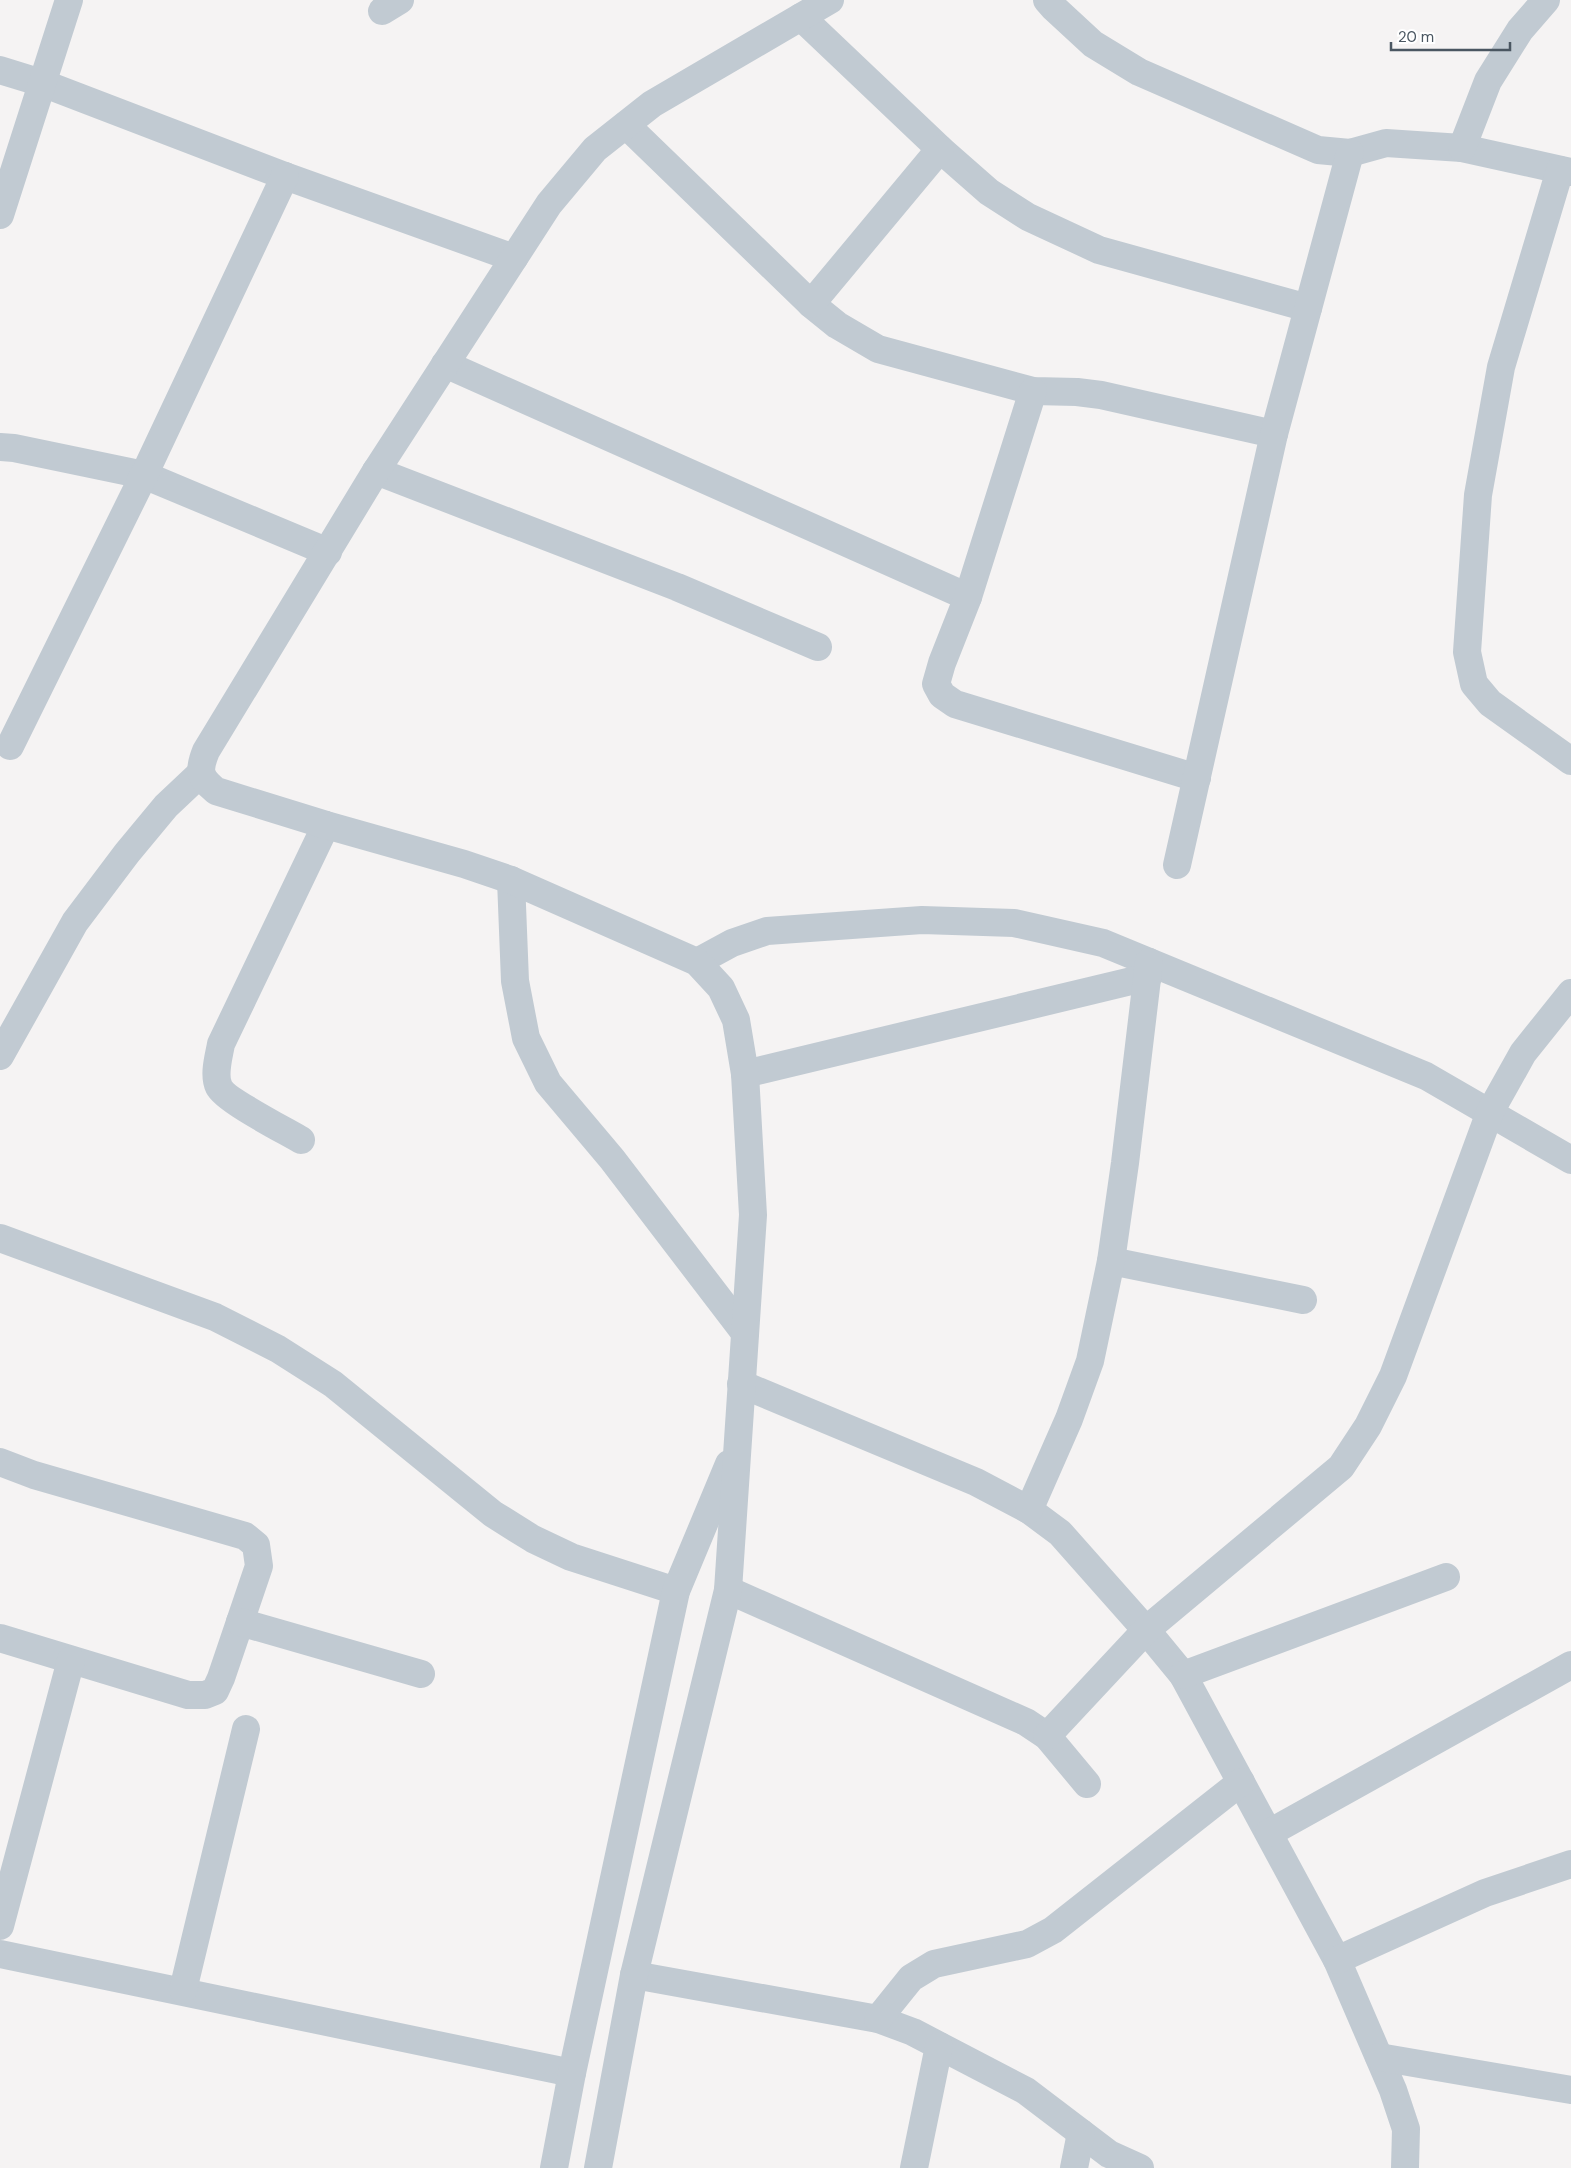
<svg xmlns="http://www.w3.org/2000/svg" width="1571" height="2168" viewBox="0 0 1571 2168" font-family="'DM Sans',sans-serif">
<rect width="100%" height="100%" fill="#f5f3f3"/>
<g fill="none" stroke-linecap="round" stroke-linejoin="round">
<g stroke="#c1cad2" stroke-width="28">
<path d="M1047,0L1054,8L1093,44L1139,72L1318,150L1350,153L1386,143L1462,148L1571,172"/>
<path d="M382,11L400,0"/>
<path d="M801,17L940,149L989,192L1028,217L1099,250L1308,308"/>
<path d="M0,70L42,83L285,176L514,258"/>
<path d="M626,125L811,304L837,325L878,349L1033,391L1077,392L1101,395L1274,434"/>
<path d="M1462,148L1488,81L1520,30L1546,0"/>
<path d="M1560,170L1501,367L1478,495L1467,652L1474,684L1490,703L1571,761"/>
<path d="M0,215L69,0"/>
<path d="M811,304L940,149"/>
<path d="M445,364L968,597"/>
<path d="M1033,391L968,597L942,663L936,684L942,695L955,704L1197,778"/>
<path d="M0,447L14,448L144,475L328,552"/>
<path d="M376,471L677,587L818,647"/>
<path d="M10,746L144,475L285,176"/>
<path d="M1177,865L1274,434L1350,153"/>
<path d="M511,880L515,981L526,1038L548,1083L612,1159L745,1333"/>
<path d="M697,962L732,943L767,931L922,920L1014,923L1103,943L1426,1076L1571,1160"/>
<path d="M0,1056L75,922L127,853L166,806L201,773"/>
<path d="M745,1074L1148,977"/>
<path d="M301,1140C286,1131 225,1100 219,1087C213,1075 219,1056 221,1044L326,825"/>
<path d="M0,1238L215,1317L278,1349L333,1384L493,1514L533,1539L571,1557L676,1591"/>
<path d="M1111,1261L1303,1300"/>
<path d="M741,1384L976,1482L1029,1510L1060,1533L1146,1630L1183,1675L1337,1960L1393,2090L1406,2129L1405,2168"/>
<path d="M0,1462L34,1475L245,1536L256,1545L259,1566L221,1678L215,1691L205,1695H188L0,1638"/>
<path d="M1029,1510L1069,1419L1090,1361L1111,1261L1125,1163L1149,962"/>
<path d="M728,1590L1026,1722L1047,1736L1087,1784"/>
<path d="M240,1622L421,1674"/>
<path d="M1183,1675L1446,1577"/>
<path d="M1047,1736L1146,1630L1341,1467L1368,1426L1393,1376L1490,1112L1523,1053L1571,993"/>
<path d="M1269,1833L1571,1665"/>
<path d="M0,1926L71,1660"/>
<path d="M0,1954L572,2073"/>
<path d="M1337,1960L1485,1893L1571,1864"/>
<path d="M634,1975L878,2019L913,2032L1026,2091L1109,2154L1140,2168"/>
<path d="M183,1990L246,1729"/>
<path d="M878,2019L911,1978L934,1964L1027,1944L1053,1930L1241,1782"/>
<path d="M1379,2057L1571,2090"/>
<path d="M554,2168L572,2073L676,1591L729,1464"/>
<path d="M598,2168L634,1975L728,1590L753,1215L745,1074L736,1020L721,988L697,962L511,880L464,864L326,825L216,791C199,777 198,771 206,751L376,471L549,204L595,149L652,104L830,0"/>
<path d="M914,2168L939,2046"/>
<path d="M1074,2168L1081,2133"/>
</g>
</g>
<path d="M1391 42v8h119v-8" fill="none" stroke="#4a5661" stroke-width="2.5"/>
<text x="1398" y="42" font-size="15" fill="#4a5661" stroke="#ffffff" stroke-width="4" paint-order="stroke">20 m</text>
</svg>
